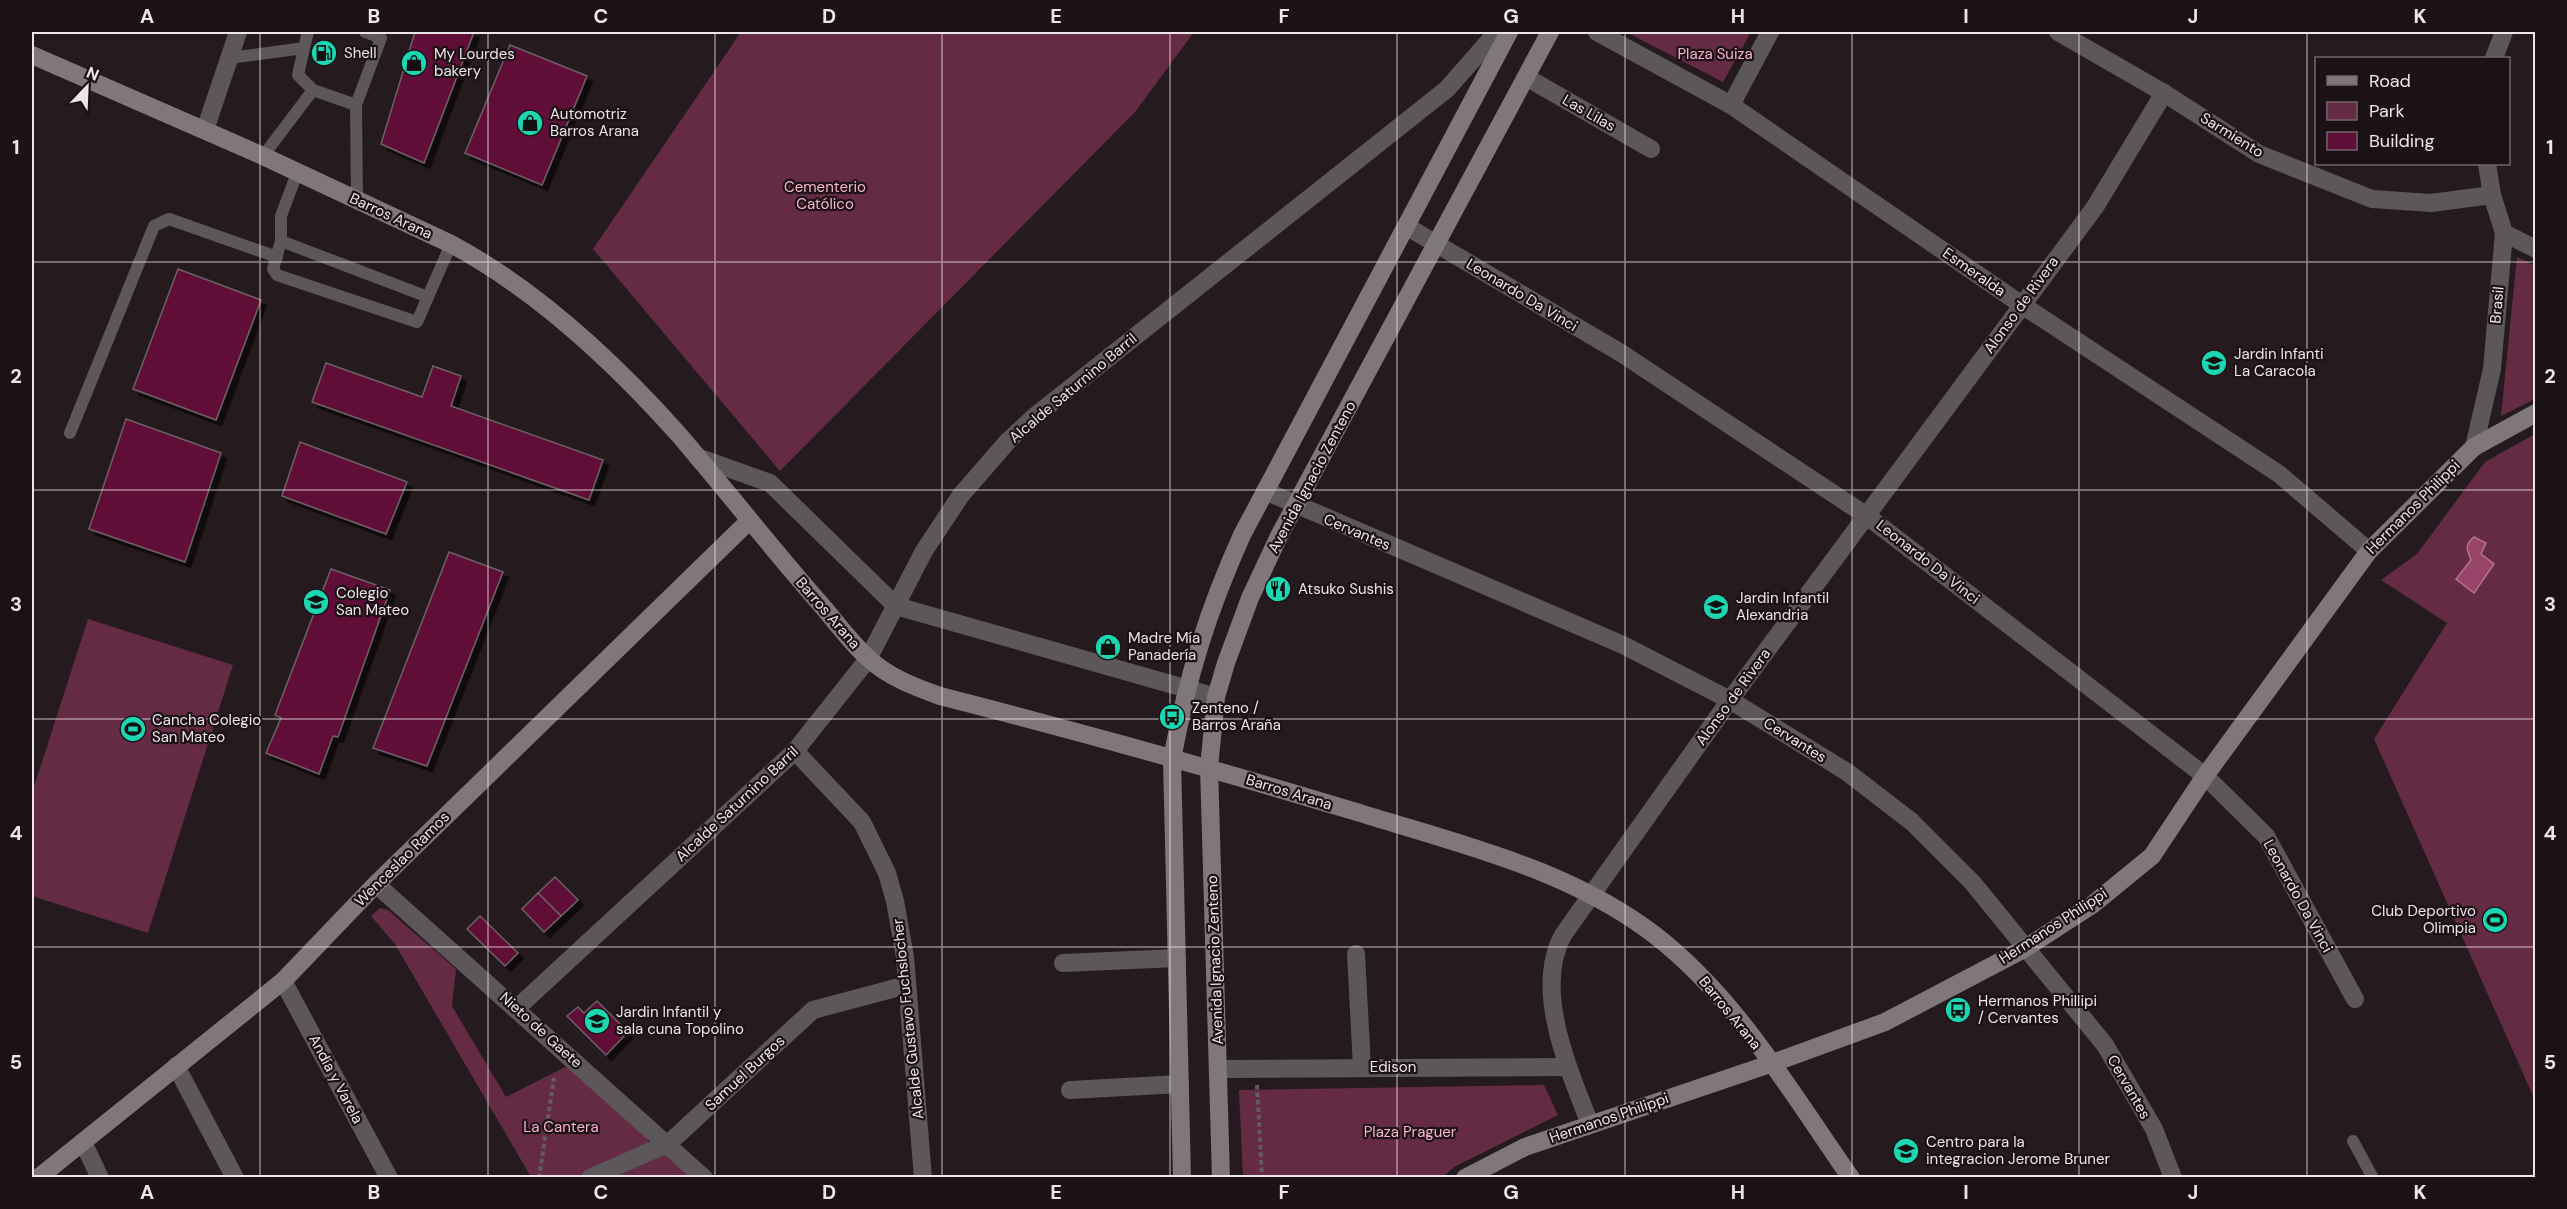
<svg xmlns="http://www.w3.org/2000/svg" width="2567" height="1209" viewBox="0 0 2567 1209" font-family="'DM Sans',sans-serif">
<defs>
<filter id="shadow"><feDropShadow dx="5.5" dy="5.5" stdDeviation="0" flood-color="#0009"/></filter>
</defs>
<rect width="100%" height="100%" fill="#251b1f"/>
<g fill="#652b45">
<path d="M741,32H1194L1135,112L780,471L593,249Z"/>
<path d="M1626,32H1751L1723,82Z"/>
<path d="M2517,257L2535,266V399L2501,416Z"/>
<path d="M2535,434V1100L2374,739L2447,623L2381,580L2417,554L2485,462Z"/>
<path d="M88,619L233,665L148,933L32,896V793Z"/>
<path d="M380,908L388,910L456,969L452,1006L506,1097L569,1065L647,1134L649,1147L575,1177H531L395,944L371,916Z"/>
<path d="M1544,1085L1558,1115L1454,1167L1443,1177H1243L1239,1090Z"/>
<path d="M667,1150L694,1178H605Z"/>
</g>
<path fill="#984469" stroke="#b2748f" stroke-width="1.5" d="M2474,537L2486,543L2481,554L2494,564L2474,593L2456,579L2471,560C2467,549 2464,545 2474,537Z"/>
<g fill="#600f39" stroke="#6c5f64" stroke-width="1.5" filter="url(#shadow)">
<path d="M415,32H474L424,163L381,144Z"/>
<path d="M510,45L587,76L542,185L465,153Z"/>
<path d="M178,269L261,300L216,420L133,389Z"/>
<path d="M326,363L422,397L433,366L461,376L451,406L603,460L589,500L312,402Z"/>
<path d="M126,419L221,453L185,562L89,529Z"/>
<path d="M300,442L407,482L386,534L282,496Z"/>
<path d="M449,552L503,572L427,766L373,748Z"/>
<path d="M331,569L390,590L338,737L333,736L319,774L266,753L281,718L275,715Z"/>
<path d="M555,877L578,900L561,916L538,893Z"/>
<path d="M538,893L561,916L544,932L522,909Z"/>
<path d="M480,916L518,953L505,966L467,929Z"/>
<path d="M597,1001L628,1032L606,1055L567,1016L578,1007L584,1013Z"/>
</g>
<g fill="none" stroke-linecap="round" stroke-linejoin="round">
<g stroke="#645b5f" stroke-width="4" stroke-dasharray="4.5 3" stroke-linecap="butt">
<path d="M1257,1085L1262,1178"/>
<path d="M539,1178L554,1078"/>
</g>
<g stroke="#5c5759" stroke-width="12">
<path d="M304,48L298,75L313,90"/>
<path d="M230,58L304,48L308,32"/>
<path d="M263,156L313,90L356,105"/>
<path d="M297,173L281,216V241L273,269L277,275L417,322L451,244"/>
<path d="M357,200L356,105L381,38L365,32"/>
<path d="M281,241L428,297"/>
<path d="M70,433L154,226L169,219L277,257"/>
<path d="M2353,1141L2373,1178"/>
</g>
<g stroke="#5c5759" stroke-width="18">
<path d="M1597,32L1731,105L2022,305L2279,474L2369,551"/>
<path d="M2058,32L2164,93L2259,154L2372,199L2431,203L2492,195"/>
<path d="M2494,58L2504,32"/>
<path d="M1526,77L1651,149"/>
<path d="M1731,105L1770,32"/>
<path d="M205,130L238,32"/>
<path d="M1406,226L1621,353L1867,516L2205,776L2266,836L2355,999"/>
<path d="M2504,233L2536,249"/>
<path d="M2474,447L2492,369L2504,233L2492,195L2487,164"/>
<path d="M697,457L770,483L896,606L1216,697"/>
<path d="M1265,491L1623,645L1730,700L1847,772L1912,822L1972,882L2105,1045L2154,1129L2173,1178"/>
<path d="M795,751L862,822L887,873L895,901L905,957L923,1178"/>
<path d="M376,884L704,1178"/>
<path d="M1356,954L1362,1067"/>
<path d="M1063,963L1177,958"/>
<path d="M283,981L389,1178"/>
<path d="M517,1008L795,751L868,659L924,551L961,495L1008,441L1035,416L1447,89L1497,32"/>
<path d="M176,1066L235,1178"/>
<path d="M1218,1069L1568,1067"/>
<path d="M1070,1090L1180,1084"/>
<path d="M1590,1124C1569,1070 1533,990 1563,935L1730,700L2095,207L2164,93"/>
<path d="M83,1142L100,1178"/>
<path d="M590,1178L669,1143L813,1010L907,985"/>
</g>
<g stroke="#7f777a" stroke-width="18">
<path d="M32,55L263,156L451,244C537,290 615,363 680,436C726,490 770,546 817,600C834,619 849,641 868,658C888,677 915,687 940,696C1081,732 1221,771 1360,813C1462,845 1569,869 1656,936C1738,1000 1792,1094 1851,1178"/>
<path d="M38,1178L283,981L376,884L749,521"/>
<path d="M1182,1178L1172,759C1188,675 1207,613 1242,535L1509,32"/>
<path d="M1221,1178L1209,767L1216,697L1226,663L1250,598L1279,536L1550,32"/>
<path d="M1465,1178L1525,1147L1770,1064L1885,1022L2024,949L2092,905L2152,856L2205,776L2369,551L2474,447L2536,413"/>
</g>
</g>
<path fill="none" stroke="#ede5e8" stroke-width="1.5" stroke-opacity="0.55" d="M260,32V1178M488,32V1178M715,32V1178M942,32V1178M1170,32V1178M1397,32V1178M1625,32V1178M1852,32V1178M2079,32V1178M2307,32V1178M32,262H2536M32,490H2536M32,719H2536M32,947H2536"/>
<defs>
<g id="fuel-disc" transform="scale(1.35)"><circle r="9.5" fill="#1cd5b1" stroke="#1c1216"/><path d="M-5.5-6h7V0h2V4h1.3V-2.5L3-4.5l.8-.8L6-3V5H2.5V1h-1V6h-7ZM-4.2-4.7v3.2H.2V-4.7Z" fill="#111"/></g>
<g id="shop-disc" transform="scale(1.35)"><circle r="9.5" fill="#1cd5b1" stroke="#1c1216"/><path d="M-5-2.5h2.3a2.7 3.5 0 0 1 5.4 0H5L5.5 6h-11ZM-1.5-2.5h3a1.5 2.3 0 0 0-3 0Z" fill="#111"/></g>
<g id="school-disc" transform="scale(1.35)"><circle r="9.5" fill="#1cd5b1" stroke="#1c1216"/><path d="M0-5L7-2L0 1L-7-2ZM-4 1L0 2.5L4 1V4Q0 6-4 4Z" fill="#111"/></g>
<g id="restaurant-disc" transform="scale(1.35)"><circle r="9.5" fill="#1cd5b1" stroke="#1c1216"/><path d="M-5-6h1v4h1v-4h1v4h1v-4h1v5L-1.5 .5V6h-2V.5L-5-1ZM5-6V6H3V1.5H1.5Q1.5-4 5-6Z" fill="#111"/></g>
<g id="bus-disc" transform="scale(1.35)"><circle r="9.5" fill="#1cd5b1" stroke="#1c1216"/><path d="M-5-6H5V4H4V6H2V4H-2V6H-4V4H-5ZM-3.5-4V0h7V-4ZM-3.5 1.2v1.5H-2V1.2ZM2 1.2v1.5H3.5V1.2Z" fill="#111"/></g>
<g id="stadium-disc" transform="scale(1.35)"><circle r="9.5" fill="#1cd5b1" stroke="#1c1216"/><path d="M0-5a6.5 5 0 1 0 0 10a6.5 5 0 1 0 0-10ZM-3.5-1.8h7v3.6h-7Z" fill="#111"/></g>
</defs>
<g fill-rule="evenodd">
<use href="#fuel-disc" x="324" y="53"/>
<use href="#shop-disc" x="414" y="63"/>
<use href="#shop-disc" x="530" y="123"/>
<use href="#school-disc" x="2214" y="363"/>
<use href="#restaurant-disc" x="1278" y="589"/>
<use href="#school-disc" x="316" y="602"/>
<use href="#school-disc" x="1716" y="607"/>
<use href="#shop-disc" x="1108" y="647"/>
<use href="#bus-disc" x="1172" y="717"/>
<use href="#stadium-disc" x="133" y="729"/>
<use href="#stadium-disc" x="2495" y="920"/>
<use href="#bus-disc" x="1958" y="1010"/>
<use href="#school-disc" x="597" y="1021"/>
<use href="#school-disc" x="1906" y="1151"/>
</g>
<g text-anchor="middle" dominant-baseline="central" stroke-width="4.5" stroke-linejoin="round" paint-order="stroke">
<g font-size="15" fill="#ede5e8" stroke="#1c1216" text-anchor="start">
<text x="344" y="53">Shell</text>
<text x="434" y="54">My Lourdes<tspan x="434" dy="17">bakery</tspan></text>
<text x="550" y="114">Automotriz<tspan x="550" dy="17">Barros Arana</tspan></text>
<text x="2234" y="354">Jardin Infanti<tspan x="2234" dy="17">La Caracola</tspan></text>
<text x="1298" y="589">Atsuko Sushis</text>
<text x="336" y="593">Colegio<tspan x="336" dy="17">San Mateo</tspan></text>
<text x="1736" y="598">Jardin Infantil<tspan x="1736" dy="17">Alexandria</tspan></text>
<text x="1128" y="638">Madre Mía<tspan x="1128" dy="17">Panadería</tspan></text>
<text x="1192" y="708">Zenteno /<tspan x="1192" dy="17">Barros Araña</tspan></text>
<text x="152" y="720">Cancha Colegio<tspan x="152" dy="17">San Mateo</tspan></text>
<text x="2476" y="911" text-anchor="end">Club Deportivo<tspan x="2476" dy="17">Olimpia</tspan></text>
<text x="1978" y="1001">Hermanos Phillipi<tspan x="1978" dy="17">/ Cervantes</tspan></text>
<text x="616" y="1012">Jardin Infantil y<tspan x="616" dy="17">sala cuna Topolino</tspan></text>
<text x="1926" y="1142">Centro para la<tspan x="1926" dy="17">integracion Jerome Bruner</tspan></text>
</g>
<g font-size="15" fill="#fab3ce" stroke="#1c1216">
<text x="1715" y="54">Plaza Suiza</text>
<text x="825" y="187">Cementerio<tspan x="825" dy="17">Católico</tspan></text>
<text x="561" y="1127">La Cantera</text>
<text x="1410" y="1132">Plaza Praguer</text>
</g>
<g font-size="15" fill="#ede5e8" stroke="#1c1216">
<text transform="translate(1589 113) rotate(30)">Las Lilas</text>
<text transform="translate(2232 135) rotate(32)">Sarmiento</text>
<text transform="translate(391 216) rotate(25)">Barros Arana</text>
<text transform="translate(1974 272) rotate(35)">Esmeralda</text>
<text transform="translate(1522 295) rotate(31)">Leonardo Da Vinci</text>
<text transform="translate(2021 305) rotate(-54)">Alonso de Rivera</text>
<text transform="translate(2497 305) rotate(-85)">Brasil</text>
<text transform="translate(1073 388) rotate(-40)">Alcalde Saturnino Barril</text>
<text transform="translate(1312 477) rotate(-62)">Avenida Ignacio Zenteno</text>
<text transform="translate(2413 507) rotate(-45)">Hermanos Philippi</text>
<text transform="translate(1357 532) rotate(23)">Cervantes</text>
<text transform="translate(1928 562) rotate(38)">Leonardo Da Vinci</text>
<text transform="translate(828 613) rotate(49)">Barros Arana</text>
<text transform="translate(1733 697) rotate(-54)">Alonso de Rivera</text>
<text transform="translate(1795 740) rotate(32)">Cervantes</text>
<text transform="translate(1289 792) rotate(17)">Barros Arana</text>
<text transform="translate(737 804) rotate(-43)">Alcalde Saturnino Barril</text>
<text transform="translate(402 859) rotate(-45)">Wenceslao Ramos</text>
<text transform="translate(2298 896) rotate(61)">Leonardo Da Vinci</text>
<text transform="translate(2053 926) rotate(-33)">Hermanos Philippi</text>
<text transform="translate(1215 960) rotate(-92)">Avenida Ignacio Zenteno</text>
<text transform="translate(1730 1013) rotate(51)">Barros Arana</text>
<text transform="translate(908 1019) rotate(-96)">Alcalde Gustavo Fuchslocher</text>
<text transform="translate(541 1030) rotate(42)">Nieto de Gaete</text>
<text x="1393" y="1067">Edison</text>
<text transform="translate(745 1073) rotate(-43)">Samuel Burgos</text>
<text transform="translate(336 1079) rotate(62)">Andía y Varela</text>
<text transform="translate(2129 1087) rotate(60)">Cervantes</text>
<text transform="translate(1609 1118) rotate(-19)">Hermanos Philippi</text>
</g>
</g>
<rect width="2567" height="1209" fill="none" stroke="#1c1216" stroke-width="66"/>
<rect x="2315" y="57" width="195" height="108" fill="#1c1216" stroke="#70666a" stroke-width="1.5"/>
<rect x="2327" y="76" width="30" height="9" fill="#7f777a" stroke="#70666a" stroke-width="1.5"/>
<text x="2369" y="87" font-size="18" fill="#ede5e8">Road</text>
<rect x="2327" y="102" width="30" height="18" fill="#652b45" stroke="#70666a" stroke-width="1.5"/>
<text x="2369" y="117" font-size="18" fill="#ede5e8">Park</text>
<rect x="2327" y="132" width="30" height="18" fill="#600f39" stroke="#70666a" stroke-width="1.5"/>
<text x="2369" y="147" font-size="18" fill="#ede5e8">Building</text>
<g transform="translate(87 87) rotate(23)" stroke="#1c1216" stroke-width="4.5" paint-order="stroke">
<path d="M0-4.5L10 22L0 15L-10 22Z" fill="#ede5e8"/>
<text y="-9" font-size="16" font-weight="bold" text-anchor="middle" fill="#ede5e8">N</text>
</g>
<rect x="33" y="33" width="2501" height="1143" fill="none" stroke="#ede5e8" stroke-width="2"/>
<g font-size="20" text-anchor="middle" font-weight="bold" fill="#ede5e8">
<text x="147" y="23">A</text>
<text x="374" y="23">B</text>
<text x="601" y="23">C</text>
<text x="829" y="23">D</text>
<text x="1056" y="23">E</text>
<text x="1284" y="23">F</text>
<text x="1511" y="23">G</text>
<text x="1738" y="23">H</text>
<text x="1966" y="23">I</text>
<text x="2193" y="23">J</text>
<text x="2420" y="23">K</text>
<text x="16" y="154">1</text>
<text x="2550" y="154">1</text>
<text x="16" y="383">2</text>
<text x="2550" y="383">2</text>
<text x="16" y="611">3</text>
<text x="2550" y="611">3</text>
<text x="16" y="840">4</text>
<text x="2550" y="840">4</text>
<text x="16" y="1069">5</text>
<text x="2550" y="1069">5</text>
<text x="147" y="1199">A</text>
<text x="374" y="1199">B</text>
<text x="601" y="1199">C</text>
<text x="829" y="1199">D</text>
<text x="1056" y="1199">E</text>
<text x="1284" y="1199">F</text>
<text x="1511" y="1199">G</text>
<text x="1738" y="1199">H</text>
<text x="1966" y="1199">I</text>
<text x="2193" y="1199">J</text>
<text x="2420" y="1199">K</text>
</g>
</svg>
